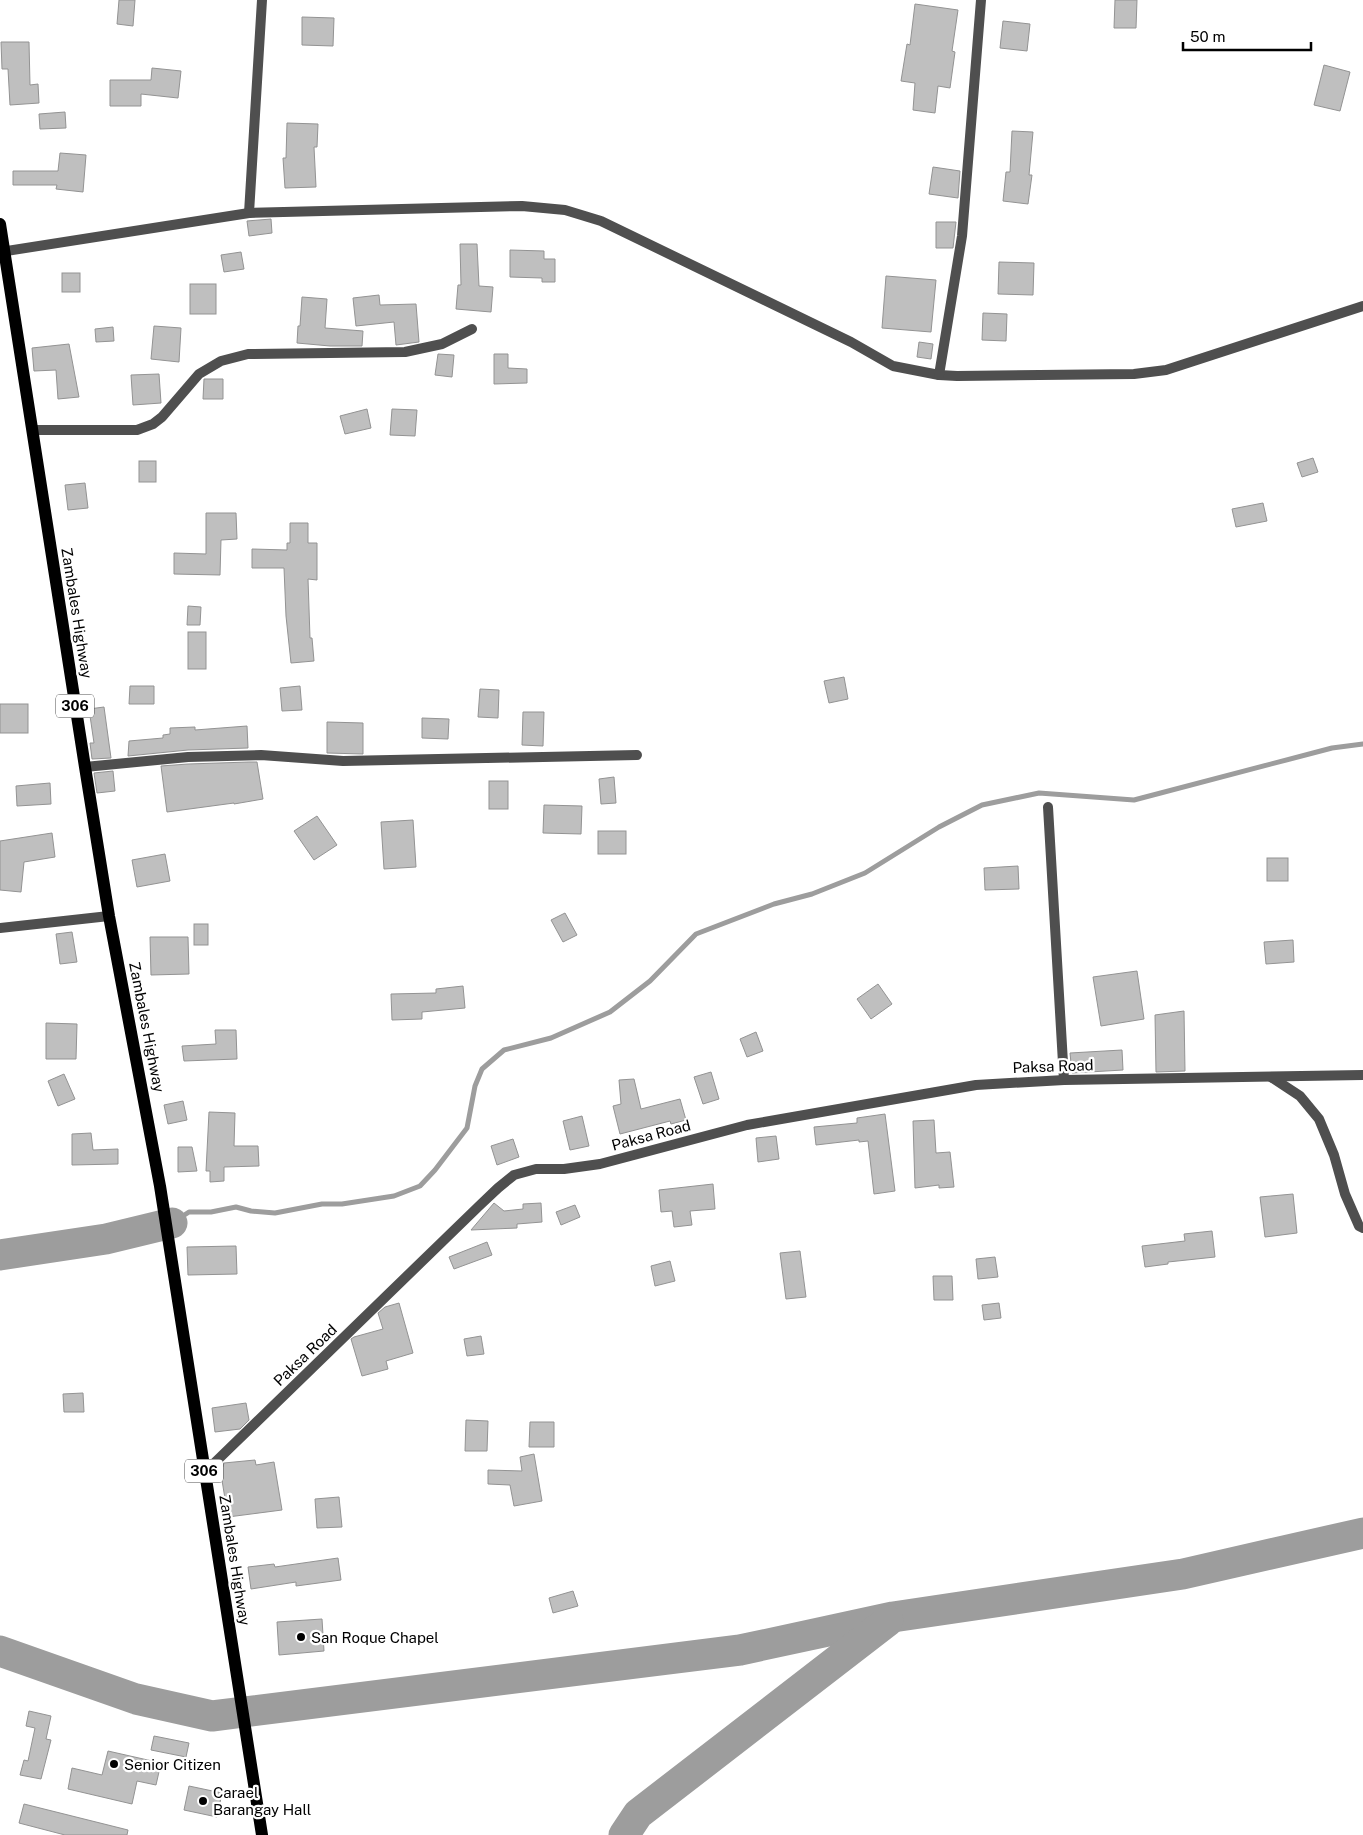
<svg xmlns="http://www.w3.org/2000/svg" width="1363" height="1835" viewBox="0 0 1363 1835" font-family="'Public Sans',sans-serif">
<rect width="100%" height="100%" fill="#fff"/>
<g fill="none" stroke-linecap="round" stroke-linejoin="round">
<path stroke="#9d9d9d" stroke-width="5" d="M172,1223L189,1212H211L236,1207L251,1211L275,1213L322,1204H342L394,1196L420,1186L435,1170L467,1128L475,1086L482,1069L504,1050L551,1038L610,1012L650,981L696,934L774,904L812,894L865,873L939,827L982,805L1039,793L1134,800L1332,748L1363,744"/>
<g stroke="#9d9d9d" stroke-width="31">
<path d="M0,1255L106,1239L172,1223"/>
<path d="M0,1651L136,1699L212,1716L740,1650L893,1617L1183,1574L1363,1533"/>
<path d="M624,1835L638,1814L888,1621"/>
</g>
</g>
<g fill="#bfbfbf" stroke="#939393">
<path d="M119,0H135L133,26L117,24Z"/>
<path d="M1115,0H1137L1136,28H1114Z"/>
<path d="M915,4L958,10L952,51L955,52L950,88L938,86L935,113L913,110L915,83L901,81L907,44L910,45Z"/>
<path d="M302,17L334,18L333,46L302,45Z"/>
<path d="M1003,21L1030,24L1027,51L1000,48Z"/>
<path d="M1,42H29L30,85L38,84L39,103L10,105L8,69H2Z"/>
<path d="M1324,65L1350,72L1340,111L1314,105Z"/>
<path d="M152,68L181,71L178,98L141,94V106H110V80H151Z"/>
<path d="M65,112L66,128L40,129L39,114Z"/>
<path d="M287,123L318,124L317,147H314L316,187L285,188L283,158H286Z"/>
<path d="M1012,131L1033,132L1029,175H1032L1028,204L1003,201L1006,172H1010Z"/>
<path d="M60,153L86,155L83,192L56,189L57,185H13V171H58Z"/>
<path d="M933,167L960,171L958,198L929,194Z"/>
<path d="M271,219L272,233L249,236L247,221Z"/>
<path d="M936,222H956L953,248H936Z"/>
<path d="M460,244H477L479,286L493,287L491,312L456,309L458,285H461Z"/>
<path d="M510,250L544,251V259H555V282H542V278L510,277Z"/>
<path d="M241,252L244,269L224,272L221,255Z"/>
<path d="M999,262L1034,263L1033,295L998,294Z"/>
<rect x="62" y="273" width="18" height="19"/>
<path d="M886,276L936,280L931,332L882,328Z"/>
<rect x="190" y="284" width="26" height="30"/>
<path d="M379,295L380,305L416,304L419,342L396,345L394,322L356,326L353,298Z"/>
<path d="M302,297L327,299L325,328L363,331L362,346H330L297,343L298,326H300Z"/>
<path d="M983,313L1007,314L1006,341L982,340Z"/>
<path d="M154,326L181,328L179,362L151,359Z"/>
<path d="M113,327L114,341L96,342L95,329Z"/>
<path d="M919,342L933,344L931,359L917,357Z"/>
<path d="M69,344L79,397L58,399L56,370L34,371L32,348Z"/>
<path d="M438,354L454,355L452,377L435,375Z"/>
<path d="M494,354H508V368L527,369V383L494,384Z"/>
<path d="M159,374L161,403L133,405L131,375Z"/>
<path d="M204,379H223V399H203Z"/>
<path d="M367,409L371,428L345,434L340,416Z"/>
<path d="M392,409L417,410L415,436L390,435Z"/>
<path d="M1313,458L1318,472L1302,477L1297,463Z"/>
<rect x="139" y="461" width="17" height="21"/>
<path d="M85,483L88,508L68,510L65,485Z"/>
<path d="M1263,503L1267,521L1236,527L1232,509Z"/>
<path d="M206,513H236L237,539L221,540L220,575L174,574V553L206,554Z"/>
<path d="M290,523H308V543H317V580L308,579L310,638H312L314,661L291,663L286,616L284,568H252V549L287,550V543H290Z"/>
<path d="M188,606L201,607L200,625H187Z"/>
<rect x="188" y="632" width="18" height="37"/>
<path d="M844,677L848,699L829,703L824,681Z"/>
<path d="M130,686H154V704H129Z"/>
<path d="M300,686L302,710L282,711L280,688Z"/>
<path d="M480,689L499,690L498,718L478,717Z"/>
<rect x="0" y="704" width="28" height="29"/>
<path d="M104,707L111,758L92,759L90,743H94L89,709Z"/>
<path d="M523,712H544L543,746L522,745Z"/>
<path d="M422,718L449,719L448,739L422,738Z"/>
<path d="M327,722L363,723V754L327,753Z"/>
<path d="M247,726L248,748L188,750L128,756L129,741L163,738V735L170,734V728L195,727V730Z"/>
<path d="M249,762H257L263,799L234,804V803L167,812L161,766L188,764Z"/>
<path d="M113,771L115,791L97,793L94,773Z"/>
<path d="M614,777L616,803L601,804L599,779Z"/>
<rect x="489" y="781" width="19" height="28"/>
<path d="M50,783L51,804L17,806L16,786Z"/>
<path d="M544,805L582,806L581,834L543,833Z"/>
<path d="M317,816L337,845L314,860L294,831Z"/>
<path d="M413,820L416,867L384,869L381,822Z"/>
<rect x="598" y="831" width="28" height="23"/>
<path d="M52,833L55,857L24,862L21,892L0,890V841Z"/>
<path d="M165,854L170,881L137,887L132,860Z"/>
<rect x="1267" y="858" width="21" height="23"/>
<path d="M1018,866L1019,889L985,890L984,868Z"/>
<path d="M565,913L577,935L563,942L551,920Z"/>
<rect x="194" y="924" width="14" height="21"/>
<path d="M72,932L77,962L60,964L56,934Z"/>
<path d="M150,937H188L189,974L151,975Z"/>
<path d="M1293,940L1294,962L1266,964L1264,942Z"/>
<path d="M1137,971L1144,1019L1101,1026L1093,977Z"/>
<path d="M878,984L892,1004L871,1019L857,999Z"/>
<path d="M463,986L465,1008L422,1012V1019L392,1020L391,994L436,993V989Z"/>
<path d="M1184,1011L1185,1071L1156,1072L1155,1015Z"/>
<path d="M46,1023L77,1024L76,1059H46Z"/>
<path d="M215,1030H236L237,1059L184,1061L182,1046L216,1044Z"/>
<path d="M756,1032L763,1051L747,1057L740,1039Z"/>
<path d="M1122,1050L1123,1070L1072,1073L1070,1053Z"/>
<path d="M711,1072L719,1099L703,1104L694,1077Z"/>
<path d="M64,1074L75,1099L58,1106L48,1081Z"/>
<path d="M634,1079L641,1109L680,1099L686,1120L671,1124L670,1121L620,1134L613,1106L621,1104L619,1080Z"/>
<path d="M183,1101L187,1120L168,1124L164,1105Z"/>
<path d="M209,1112L235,1113L234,1146H258L259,1166L224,1167V1181L210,1182V1171H206Z"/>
<path d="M885,1114L895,1191L874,1194L868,1141L859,1142V1140L816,1145L814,1127L857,1123V1118Z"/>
<path d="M582,1116L589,1146L570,1150L563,1121Z"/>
<path d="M934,1120L936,1153L950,1152L954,1187L939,1188V1185L915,1188L913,1121Z"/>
<path d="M91,1133L93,1150L118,1149V1164L72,1165V1134Z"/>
<path d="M776,1136L779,1159L758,1162L756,1138Z"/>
<path d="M513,1139L519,1157L497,1165L491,1146Z"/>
<path d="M178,1147H192L197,1171L178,1172Z"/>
<path d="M713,1184L715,1209L690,1211L692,1225L674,1227L672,1211L661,1212L659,1190Z"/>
<path d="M1293,1194L1297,1233L1265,1237L1260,1197Z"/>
<path d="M494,1203L504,1211L523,1209V1204L541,1203L542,1222L517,1224V1228L471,1230Z"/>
<path d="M575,1205L580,1217L561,1225L556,1212Z"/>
<path d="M1212,1231L1215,1257L1168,1262V1264L1145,1267L1142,1246L1185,1241L1184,1234Z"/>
<path d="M487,1242L492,1255L454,1269L449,1257Z"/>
<path d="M236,1246L237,1274L188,1275L187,1247Z"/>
<path d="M800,1251L806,1297L786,1299L780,1253Z"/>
<path d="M995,1257L998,1277L978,1279L976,1259Z"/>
<path d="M670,1261L675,1281L655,1286L651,1266Z"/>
<path d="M933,1276H952L953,1300H934Z"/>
<path d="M399,1303L413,1353L386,1361L388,1369L362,1376L351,1339L354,1337L383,1329L378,1313L385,1307Z"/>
<path d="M999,1303L1001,1318L984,1320L982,1305Z"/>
<path d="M481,1336L484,1354L467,1356L464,1339Z"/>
<path d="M83,1393L84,1412H64L63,1394Z"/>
<path d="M246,1403L249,1420L240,1429L215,1432L212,1408Z"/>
<path d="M466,1420L488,1421L487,1451H465Z"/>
<path d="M530,1422H554V1447H529Z"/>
<path d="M534,1454L542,1501L514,1506L510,1485L488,1484V1470L522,1471L520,1457Z"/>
<path d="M255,1460L256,1465L274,1462L282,1510L228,1517L220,1468L223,1467L224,1463Z"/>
<path d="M339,1497L342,1527L317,1528L315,1499Z"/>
<path d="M338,1558L341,1580L296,1586V1582L251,1589L248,1567L274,1564L275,1567Z"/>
<path d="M573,1591L578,1606L553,1613L549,1598Z"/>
<path d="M322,1619L324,1651L279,1655L277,1622Z"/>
<path d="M29,1711L51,1716L46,1739L51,1740L41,1779L20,1775L24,1760L28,1761L35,1728L26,1726Z"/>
<path d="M154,1736L189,1743L186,1757L151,1750Z"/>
<path d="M108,1751L161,1763L156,1785L137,1781L132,1804L68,1789L72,1768L102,1775Z"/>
<path d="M189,1786L222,1793L217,1817L184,1810Z"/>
<path d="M24,1804L128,1830L127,1835H65L19,1823Z"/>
</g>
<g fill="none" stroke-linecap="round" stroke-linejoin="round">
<g stroke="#4f4f4f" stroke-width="10">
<path d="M249,213L262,0"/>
<path d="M0,252L249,213L522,206L565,210L601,221L851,342L893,366L939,375L957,376L1134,374L1166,370L1363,306"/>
<path d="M939,375L962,236L981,0"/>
<path d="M32,430H137L153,424L162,417L199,374L221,361L248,354L405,352L442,344L472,329"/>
<path d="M85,767L188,757L261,755L343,761L637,755"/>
<path d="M1048,807L1064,1080"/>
<path d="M0,928L109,916"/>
<path d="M1271,1077L1300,1096L1319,1119L1334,1155L1345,1194L1359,1226L1363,1228"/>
<path d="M204,1473L479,1206L498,1188L514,1175L536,1169H564L600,1164L747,1125L976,1085L1064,1080L1363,1075"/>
</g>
<path stroke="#000" stroke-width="12" d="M0,224L85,767L109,916L160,1186L262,1835"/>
</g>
<g fill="#000" stroke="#fff" stroke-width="2">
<circle cx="301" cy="1637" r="5"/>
<circle cx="114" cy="1764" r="5"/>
<circle cx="203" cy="1801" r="5"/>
</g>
<g text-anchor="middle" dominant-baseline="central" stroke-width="4.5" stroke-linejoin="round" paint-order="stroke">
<g fill="#fff" stroke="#4c4c4c" stroke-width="1">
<rect x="56" y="694.5" width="38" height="23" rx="4"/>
<rect x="185" y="1459.5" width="38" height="23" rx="4"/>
</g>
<g font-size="14" font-weight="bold" fill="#000">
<text x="75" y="706">306</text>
<text x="204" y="1471">306</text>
</g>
<g font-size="15" fill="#000" stroke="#fff">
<text transform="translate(77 613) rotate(81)">Zambales Highway</text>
<text transform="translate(147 1027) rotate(79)">Zambales Highway</text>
<text transform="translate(1053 1066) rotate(-2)">Paksa Road</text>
<text transform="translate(651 1135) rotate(-15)">Paksa Road</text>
<text transform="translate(305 1355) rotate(-44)">Paksa Road</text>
<text transform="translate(235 1560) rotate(81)">Zambales Highway</text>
</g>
<g font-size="15" fill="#000" stroke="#fff" text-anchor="start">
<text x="311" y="1637">San Roque Chapel</text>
<text x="124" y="1764">Senior Citizen</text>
<text x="213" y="1792">Carael<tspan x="213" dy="17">Barangay Hall</tspan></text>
</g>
</g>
<path d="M1183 42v8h128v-8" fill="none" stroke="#000000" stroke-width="2.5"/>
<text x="1190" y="42" font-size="15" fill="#000000" stroke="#ffffff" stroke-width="4" paint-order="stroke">50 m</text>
</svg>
